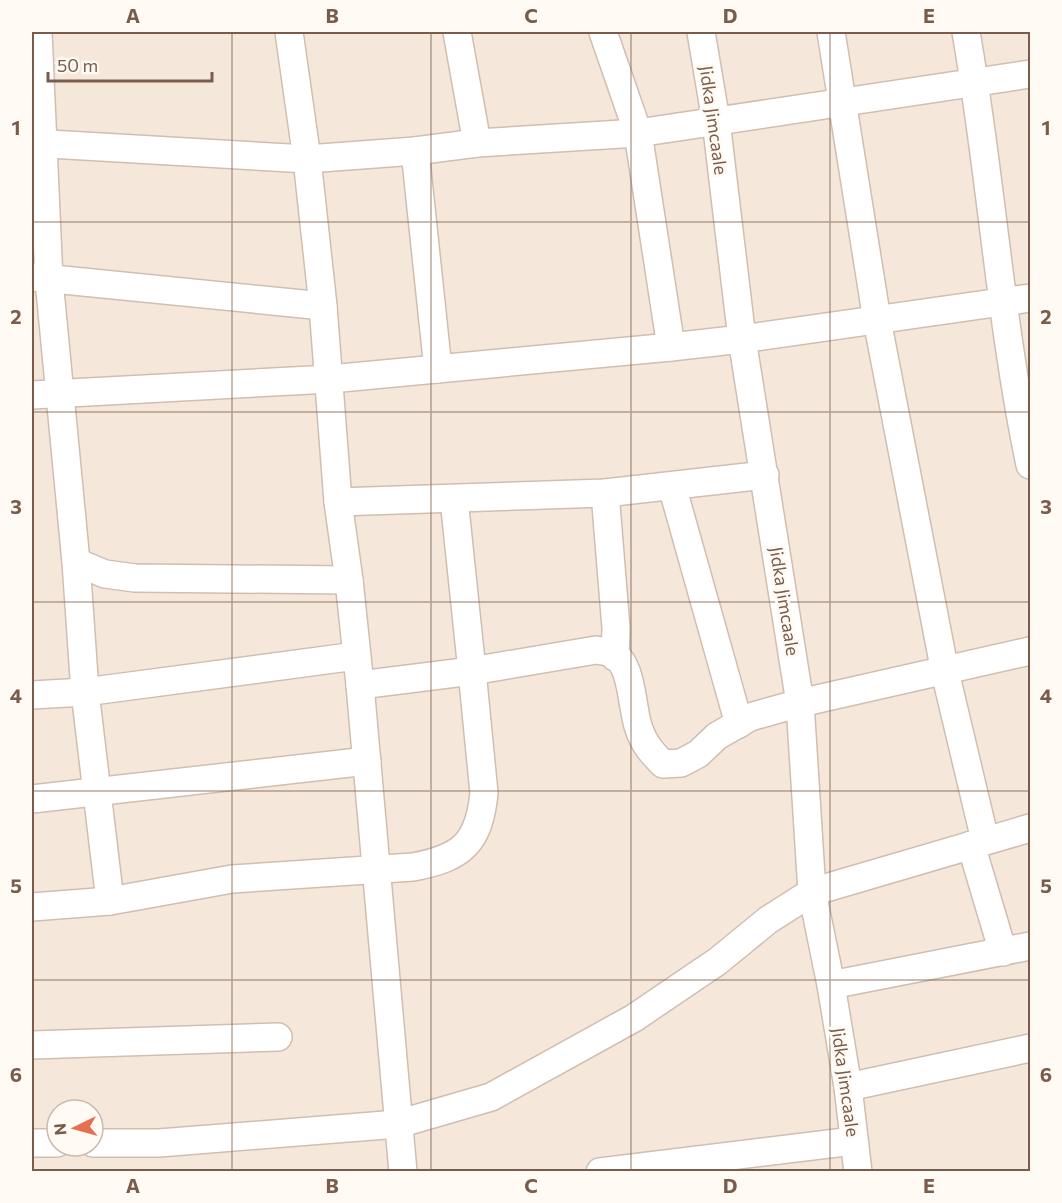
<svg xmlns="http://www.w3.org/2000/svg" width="1062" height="1203" viewBox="0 0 1062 1203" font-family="Commissioner,sans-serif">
<rect width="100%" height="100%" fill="#fdf6ec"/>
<path fill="#f5e8da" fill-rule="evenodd" d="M32,32H1030V1171H32ZM57,1110H93V1146H57Z"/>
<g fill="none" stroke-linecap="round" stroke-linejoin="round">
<g stroke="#d1beb0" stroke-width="30">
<g id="minor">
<path d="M38,32L49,280L76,562L85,692L110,901"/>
<path d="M289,32L307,159L323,306L338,502L349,580L360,685L403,1172"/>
<path d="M457,32L477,143"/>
<path d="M603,32L638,133L671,347"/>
<path d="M701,32L716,121L742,339L800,703L812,892L831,985L848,1087L858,1172"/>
<path d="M831,32L877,320L945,672L985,840"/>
<path d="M966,32C991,175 1000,322 1030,465"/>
<path d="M32,143L307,159L415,151L477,143L638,133L1030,74"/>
<path d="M415,151L438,369"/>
<path d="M33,277L323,306"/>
<path d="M32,395L330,379L671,347L742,339L1030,298"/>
<path d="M672,486L739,724"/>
<path d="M605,493L616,628L615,657"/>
<path d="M338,502L605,493L765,475"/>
<path d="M76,562L105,574L135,578L349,580"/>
<path d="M360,685L472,671L454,499"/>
<path d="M32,695L85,692L356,656"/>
<path d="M32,799L367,761"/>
<path d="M971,845L1003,952"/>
<path d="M32,907L110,901L232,879L413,867C462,858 479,843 484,793L472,671L596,650C600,651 605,651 610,652C634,662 631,709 639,729C644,744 652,753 663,764L681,763L698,754L717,736L750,717L800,703L1030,651"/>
<path d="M831,985L1030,946"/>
<path d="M32,1045L278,1037"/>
<path d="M848,1087L1030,1048"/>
<path d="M32,1143H57"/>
<path d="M93,1143H159L398,1124L491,1097L634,1018L718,961L768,920L812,892L1030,828"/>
<path d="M600,1172L853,1141"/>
</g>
</g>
<use href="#minor" stroke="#fff" stroke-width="27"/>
</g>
<path fill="none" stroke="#7a5c4d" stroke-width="1.5" stroke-opacity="0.55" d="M232,32V1172M431,32V1172M631,32V1172M830,32V1172M32,222H1030M32,412H1030M32,602H1030M32,791H1030M32,980H1030"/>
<g text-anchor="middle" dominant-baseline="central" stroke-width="6" stroke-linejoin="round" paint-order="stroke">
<g font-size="18" fill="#7a5c4d" stroke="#fffaf3">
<text transform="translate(714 120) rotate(82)">Jidka Jimcaale</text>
<text transform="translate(785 601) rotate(81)">Jidka Jimcaale</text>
<text transform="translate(846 1082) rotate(82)">Jidka Jimcaale</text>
</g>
</g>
<rect width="1062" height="1203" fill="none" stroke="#fffaf3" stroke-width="66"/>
<g transform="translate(75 1128) rotate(265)"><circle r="28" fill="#fffaf3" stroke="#cabbb1" stroke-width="1.5"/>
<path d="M0-4.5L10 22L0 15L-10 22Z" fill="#e76f51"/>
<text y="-9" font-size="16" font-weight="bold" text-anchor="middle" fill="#7a5c4d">N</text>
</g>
<path d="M48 72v9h164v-9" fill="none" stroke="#7a5c4d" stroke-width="3"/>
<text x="57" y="72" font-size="18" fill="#7a5c4d" stroke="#fffaf3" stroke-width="4.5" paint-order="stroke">50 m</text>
<rect x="33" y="33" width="996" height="1137" fill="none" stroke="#7a5c4d" stroke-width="2"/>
<g font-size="20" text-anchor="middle" font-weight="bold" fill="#7a5c4d">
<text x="133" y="23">A</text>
<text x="332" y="23">B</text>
<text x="531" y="23">C</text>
<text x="730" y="23">D</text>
<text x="929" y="23">E</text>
<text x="16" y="135">1</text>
<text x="1046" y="135">1</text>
<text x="16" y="324">2</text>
<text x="1046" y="324">2</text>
<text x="16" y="514">3</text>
<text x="1046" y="514">3</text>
<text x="16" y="703">4</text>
<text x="1046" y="703">4</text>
<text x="16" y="893">5</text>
<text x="1046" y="893">5</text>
<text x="16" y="1082">6</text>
<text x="1046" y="1082">6</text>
<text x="133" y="1193">A</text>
<text x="332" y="1193">B</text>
<text x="531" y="1193">C</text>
<text x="730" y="1193">D</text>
<text x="929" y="1193">E</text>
</g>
</svg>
